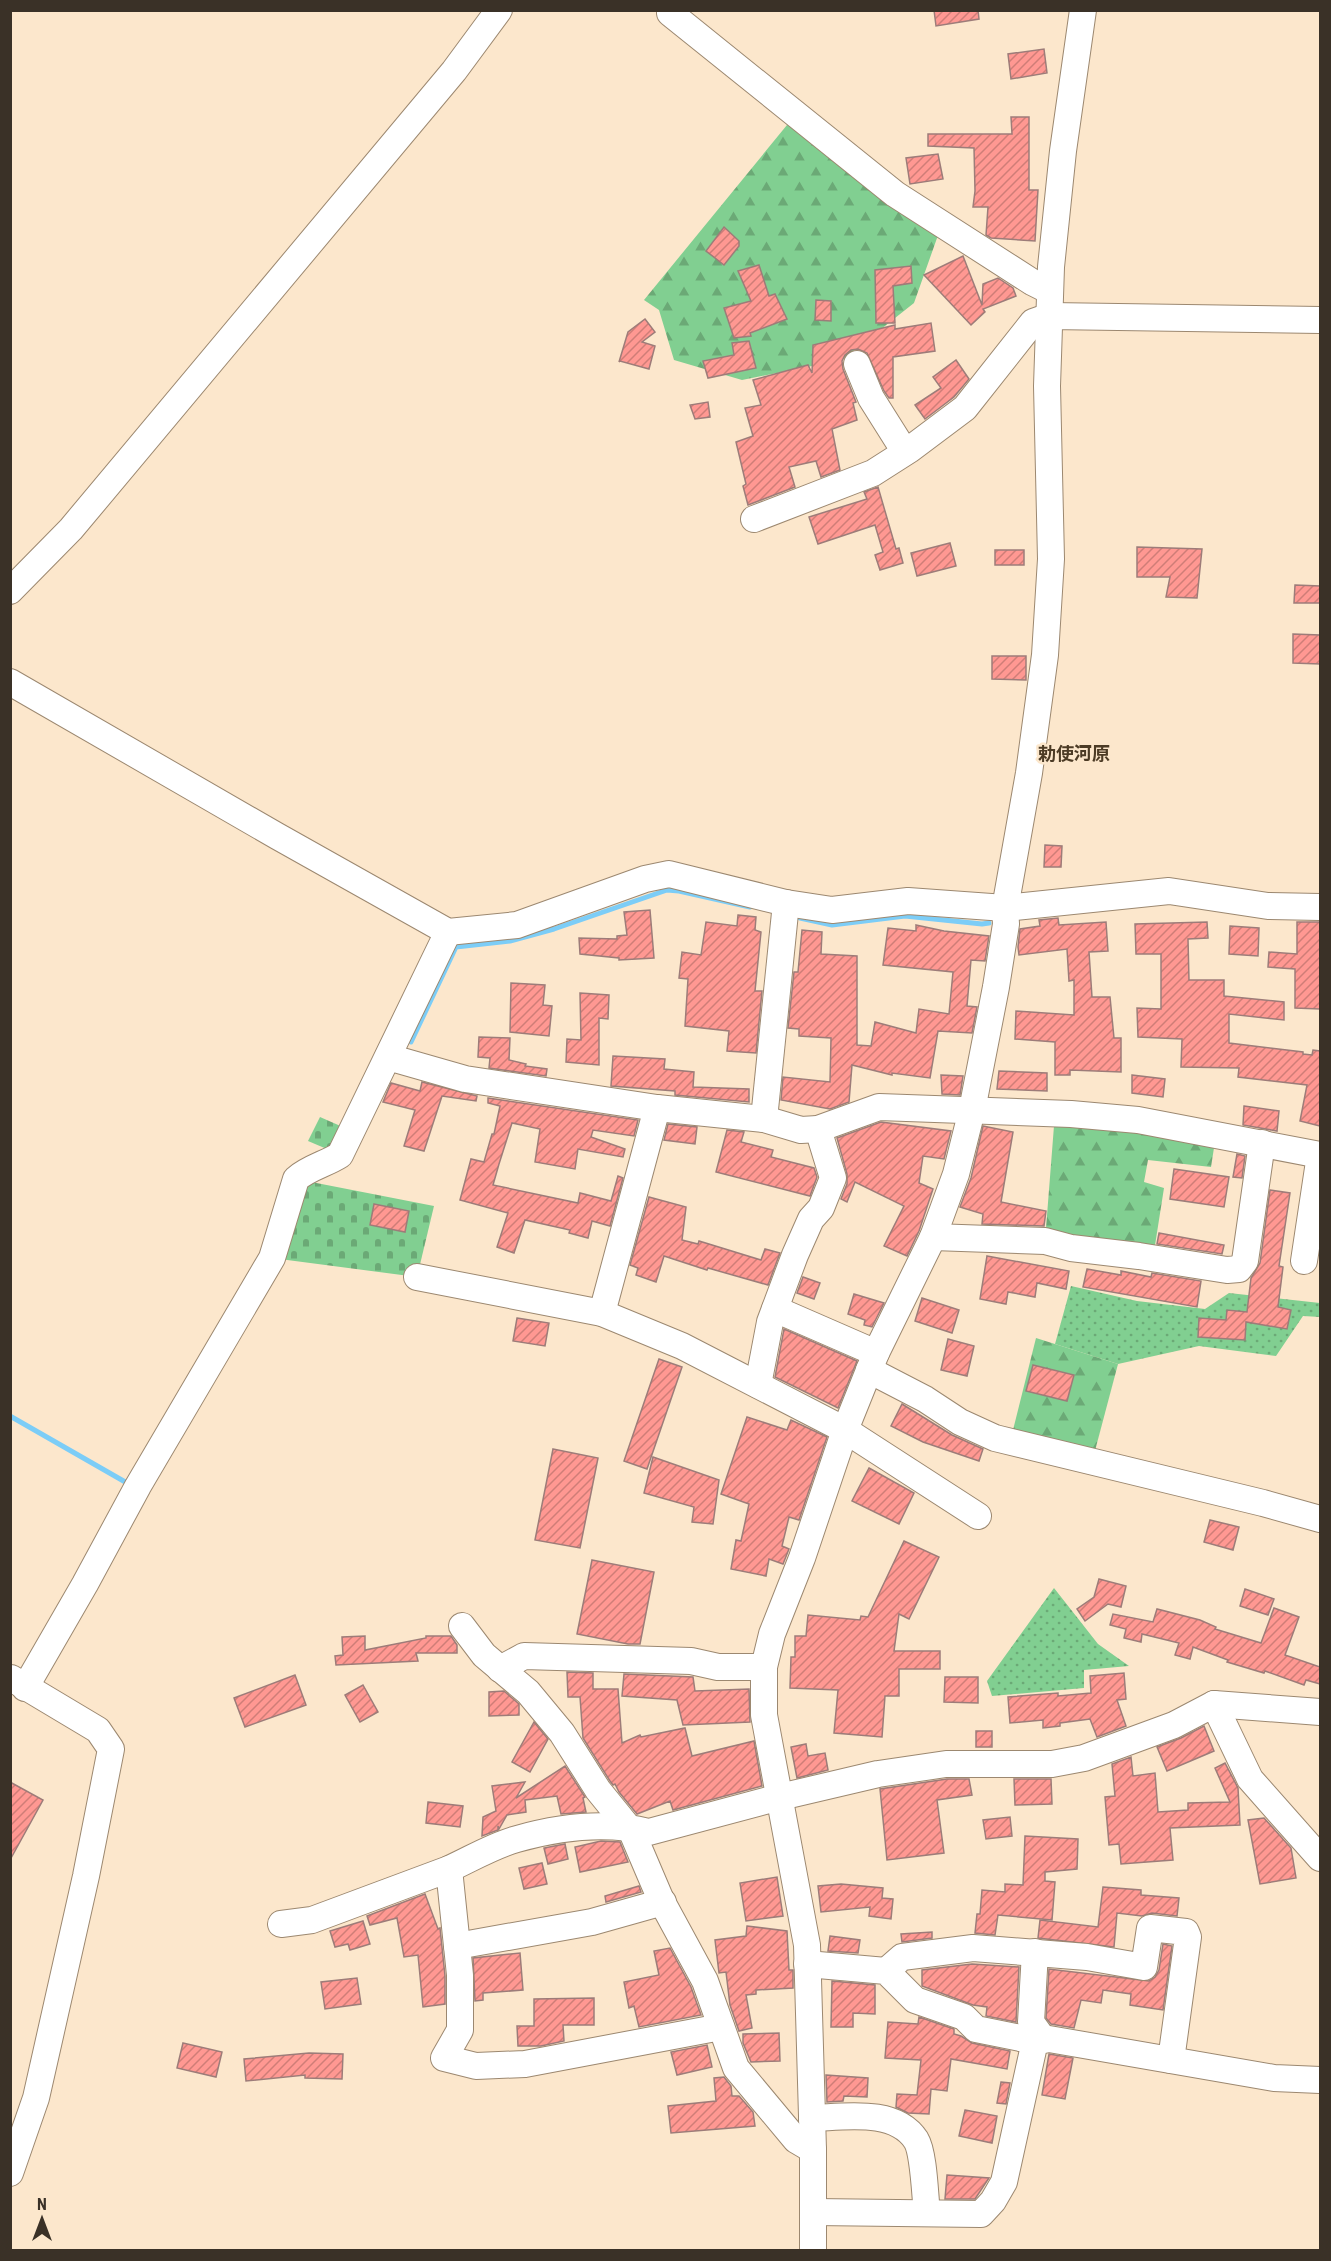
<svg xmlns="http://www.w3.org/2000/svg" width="1331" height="2261" viewBox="0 0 1331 2261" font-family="'Roboto Condensed','Noto Sans JP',sans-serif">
<defs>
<pattern id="green-dots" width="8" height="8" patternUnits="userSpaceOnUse" patternTransform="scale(1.5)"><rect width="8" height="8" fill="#81cf91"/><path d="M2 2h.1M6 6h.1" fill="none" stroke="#6ba976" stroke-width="1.8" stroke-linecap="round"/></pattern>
<pattern id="forest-firs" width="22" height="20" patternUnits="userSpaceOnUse" patternTransform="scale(1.5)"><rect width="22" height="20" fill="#81cf91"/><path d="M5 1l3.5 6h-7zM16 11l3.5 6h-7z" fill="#6ba976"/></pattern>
<pattern id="cemetery-stones" width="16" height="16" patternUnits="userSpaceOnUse" patternTransform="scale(1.5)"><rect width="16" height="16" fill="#81cf91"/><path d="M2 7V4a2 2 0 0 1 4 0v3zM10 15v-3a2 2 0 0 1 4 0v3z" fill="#6ba976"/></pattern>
<pattern id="building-hatch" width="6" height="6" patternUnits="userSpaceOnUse" patternTransform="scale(1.5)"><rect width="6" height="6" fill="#ff9892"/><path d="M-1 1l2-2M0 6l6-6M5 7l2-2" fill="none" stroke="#cf7d77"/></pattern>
</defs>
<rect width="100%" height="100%" fill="#fce7cc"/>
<g fill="url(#green-dots)">
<path d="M1071,1286L1137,1301L1205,1309L1229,1293L1320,1303V1317L1303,1316L1276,1356L1199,1346L1118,1364L1055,1344Z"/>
<path d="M1054,1588L1098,1644L1129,1666L1084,1670V1688L992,1696L987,1681Z"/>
</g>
<g fill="url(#forest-firs)">
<path d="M800,117L942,224L914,303L842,360L742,380L674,360L659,310L644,300L787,125Z"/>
<path d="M1055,1113L1216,1135L1211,1167L1148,1160L1144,1182L1164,1188L1153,1258L1045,1241Z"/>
<path d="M1036,1338L1118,1364L1092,1462L1010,1442Z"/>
</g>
<g fill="url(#cemetery-stones)">
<path d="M320,1117L345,1128L334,1152L308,1141Z"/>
<path d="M296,1179L434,1206L417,1277L272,1258Z"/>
</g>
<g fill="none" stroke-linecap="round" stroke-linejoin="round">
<g stroke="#7ccdf7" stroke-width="5">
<path d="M800,918L832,925L905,916L982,924L989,923"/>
<path d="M411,1042L456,947L510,941L554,929L667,890L679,891L750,907"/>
<path d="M10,1416L127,1483L130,1478"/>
</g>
</g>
<g fill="url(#building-hatch)" stroke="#9d7c79" stroke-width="1.5">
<path d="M934,10H978L979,19L936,26Z"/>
<path d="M1044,49L1047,73L1011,79L1008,54Z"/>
<path d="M1011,117H1029V190H1038L1035,241L991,238L986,235L988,207H973L975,191L974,148L928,146V134H1012Z"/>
<path d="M938,154L943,179L910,184L906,158Z"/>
<path d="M724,227L739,241V246L724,265L706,251Z"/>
<path d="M963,256L982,305L983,284L998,278L1013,288L1016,296L983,309L985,312L971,325L924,275Z"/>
<path d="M759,265L769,296L775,294L787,319L750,333L751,336L734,338L724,308L751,301L738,271Z"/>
<path d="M911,266L912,283L893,286L895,323H876L875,270Z"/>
<path d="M816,300L831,301V321L815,320Z"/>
<path d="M645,319L655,332L642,342L655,346L649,369L620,361L619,362L628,332Z"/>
<path d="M931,323L935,351L893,357V398H889L884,391L867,353L858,349L851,350L845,355L842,361L843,369L856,402L853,403L857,420L832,429L840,470L821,477L816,461L789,467L795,487L748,505L743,486L746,484L736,442L753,436L745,408L761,405L753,380L808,365L812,373L813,345L895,325V329Z"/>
<path d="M749,341L756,368L708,378L703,361L734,355L732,343Z"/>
<path d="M956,360L969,379L954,397L925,419L915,405L941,388L933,377Z"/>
<path d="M708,402L710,417L695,419L690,405Z"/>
<path d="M878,487L896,549L899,548L903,563L880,570L875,555L883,552L875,525L818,544L809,517L867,499L864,492Z"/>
<path d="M950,543L956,566L917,576L911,553Z"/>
<path d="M1137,547L1202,549L1197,598L1166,597L1170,577H1137Z"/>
<rect x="995" y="550" width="29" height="15"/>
<path d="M1295,585L1320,586V603H1294Z"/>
<path d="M1293,634L1320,635V664L1293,663Z"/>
<path d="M992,656H1026V680L992,679Z"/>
<path d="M1045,845L1062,846L1061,867H1044Z"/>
<path d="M650,910L654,958L619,960V958L580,954L579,938L617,939V936L627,935L624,912Z"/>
<path d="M738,915L756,917L755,930L761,932L755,991H762L756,1053L727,1051L729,1031L685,1026L688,979L679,978L682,952L701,955L706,922L737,926Z"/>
<path d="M1058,918L1059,925L1106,922L1108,951L1089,952L1092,997H1110L1114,1038H1121V1072L1070,1070V1075H1055V1042L1015,1039L1016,1011L1074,1015V980L1069,981L1067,949L1019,955L1018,947L1020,929L1040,926L1039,920Z"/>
<path d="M1207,922L1208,938L1188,939L1189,980H1224V996L1284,1002V1020L1229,1014V1043L1303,1052V1054L1312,1055L1313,1050L1320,1051V1126L1300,1121L1307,1085L1238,1077L1239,1068L1181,1067L1182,1039L1138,1037L1137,1008L1161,1009V954H1136L1135,924Z"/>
<path d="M1297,922H1320V1009L1295,1008V969L1268,967L1269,952L1297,954Z"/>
<path d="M916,925L944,931L989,936L985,961L971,960L967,1006L977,1007L972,1033L938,1031L930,1078L892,1073V1075L852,1065L849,1102L830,1109L781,1100L783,1077L830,1082L831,1038L799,1036V1029L788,1028L794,972H798L802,930L822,932L821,954L857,956V1045L871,1046L875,1022L916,1033L919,1009L949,1014L953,972L883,965L888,928L916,931Z"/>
<path d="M1230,926L1259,928L1258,956L1229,954Z"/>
<path d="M511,983L545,985L543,1005L552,1006L549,1036L510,1032Z"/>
<path d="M580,993L609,995L608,1019L599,1018V1065L566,1062L567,1039L581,1040Z"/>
<path d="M479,1037L510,1038L509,1060L526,1064L525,1066L547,1069L546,1076L489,1068L490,1058L478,1057Z"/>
<path d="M613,1056L665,1059L664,1069L694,1072L693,1087L749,1089V1102L675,1095V1091L611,1086Z"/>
<path d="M999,1071L1047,1073V1091L997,1089Z"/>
<path d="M941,1075L963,1076L960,1095L942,1094Z"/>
<path d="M1132,1075L1165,1079L1163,1097L1132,1093Z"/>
<path d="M422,1082L477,1096L476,1101L442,1096L424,1151L404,1146L415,1110L383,1102L391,1083L420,1091Z"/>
<path d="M488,1098L638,1120L634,1136L593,1130L591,1137L625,1149L623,1157L578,1149L575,1169L535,1162L540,1129L512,1123L499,1164L493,1185L578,1203L580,1193L611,1201L618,1176L623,1178L610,1226L592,1221L588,1238L569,1233L570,1230L525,1220L514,1253L497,1247L508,1213L460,1200L471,1159L484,1162L492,1134H494L500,1106L488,1103Z"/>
<path d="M1244,1106L1279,1111L1277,1131L1243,1125Z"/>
<path d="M881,1122L951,1131L944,1159L923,1156L919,1183L933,1189L919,1231L907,1256L884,1246L904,1206L855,1182L847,1202L841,1199L847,1184V1174L837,1138Z"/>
<path d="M668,1124L697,1127L695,1144L664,1140Z"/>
<path d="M983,1126L1013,1132L1001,1202L1046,1211L1044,1226L982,1224L983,1214L960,1207L971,1178Z"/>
<path d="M727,1130L744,1132L741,1142L773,1150L771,1157L814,1168L817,1177L810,1196L716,1172Z"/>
<path d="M1237,1154L1245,1156L1242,1178L1233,1177Z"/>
<path d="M1174,1169L1229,1177L1224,1207L1170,1199Z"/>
<path d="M1270,1190L1290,1193L1279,1266L1283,1267L1278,1307L1291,1310L1287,1329L1246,1322L1245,1340L1198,1337L1199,1318L1226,1320L1227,1310L1247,1312L1251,1278L1260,1263Z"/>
<path d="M649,1197L686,1207L682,1240L698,1244L699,1241L761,1260L765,1249L780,1253L768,1285L708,1268L707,1270L664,1256L656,1282L636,1275L638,1268L630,1265Z"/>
<path d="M374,1204L409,1211L405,1232L370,1225Z"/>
<path d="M1159,1233L1224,1245L1222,1254L1157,1244Z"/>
<path d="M987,1256L1069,1271L1066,1289L1037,1283L1035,1297L1008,1292L1006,1304L980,1299Z"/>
<path d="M1087,1269L1121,1275V1271L1151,1277L1152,1273L1201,1281L1197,1307L1083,1287Z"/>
<path d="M803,1277L820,1283L814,1299L797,1293Z"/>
<path d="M854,1294L884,1303L872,1327L864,1325L865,1320L848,1314Z"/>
<path d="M922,1298L959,1310L952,1333L915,1321Z"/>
<path d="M517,1318L549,1323L545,1346L513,1341Z"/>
<path d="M784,1329L857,1361L838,1408L775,1377Z"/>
<path d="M948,1339L974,1346L967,1376L941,1370Z"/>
<path d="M659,1359L682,1367L647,1469L624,1461Z"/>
<path d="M1033,1365L1074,1375L1067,1401L1026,1391Z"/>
<path d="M902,1404L952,1435L983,1449L979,1461L923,1442L891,1426Z"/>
<path d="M747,1417L787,1430L791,1420L827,1437L799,1520L789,1517L782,1546L789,1549L783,1564L769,1559L766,1576L731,1569L736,1540L741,1541L749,1504L721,1494Z"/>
<path d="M553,1449L598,1458L580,1548L535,1540Z"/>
<path d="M653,1457L719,1480L713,1524L692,1522L694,1507L644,1493Z"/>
<path d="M869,1468L914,1493L899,1524L852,1501Z"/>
<path d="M1210,1520L1239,1527L1233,1550L1204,1542Z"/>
<path d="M904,1541L939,1557L909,1619L899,1614L894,1651H940V1669H899V1696H885L882,1737L834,1733L838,1690L790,1688L791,1657H795V1636H806L808,1615L860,1620L861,1616L868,1617Z"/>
<path d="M592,1560L654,1572L640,1644H628L577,1634Z"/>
<path d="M1099,1579L1126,1586L1121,1607L1108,1604L1085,1621L1077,1609L1094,1597Z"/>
<path d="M1245,1589L1274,1599L1268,1615L1240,1606Z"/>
<path d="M1274,1608L1299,1617L1285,1655L1320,1667V1684L1306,1680L1304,1685L1265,1671L1264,1673L1227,1662L1228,1660L1193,1647L1190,1659L1175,1655L1179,1643L1142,1634L1141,1642L1124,1638L1126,1629L1110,1625L1113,1614L1153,1622L1157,1609L1200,1620L1216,1627L1215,1629L1261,1643Z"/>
<path d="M365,1636V1650L426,1638V1636H451L457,1645V1653H416L418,1661L336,1665L335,1656L343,1655L342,1637Z"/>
<path d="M567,1672L593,1673V1689H618L622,1743L640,1735L641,1737L685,1728L692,1756L754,1741L762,1786L673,1810L670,1801L637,1814L619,1792L615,1784L613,1785L610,1781L583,1738L580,1697H568Z"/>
<path d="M1124,1673L1126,1699L1117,1700L1126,1726L1097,1737L1090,1719L1060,1723V1726L1043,1728V1720L1010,1723L1008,1697L1058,1693V1696L1091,1693L1090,1676Z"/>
<path d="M624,1674L693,1677L695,1691L749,1689L750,1722L683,1725L677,1700L622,1696Z"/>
<path d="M295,1675L306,1705L245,1727L234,1698Z"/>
<path d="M945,1677H978V1703L944,1702Z"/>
<path d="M363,1685L378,1712L360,1722L345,1695Z"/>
<path d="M504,1691L519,1704V1715L489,1716V1692Z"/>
<path d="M534,1722L548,1739L530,1772L512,1762Z"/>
<path d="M1204,1726L1214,1751L1167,1771L1157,1747L1181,1738Z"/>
<rect x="976" y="1731" width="16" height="16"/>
<path d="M806,1744L808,1756L825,1753L828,1770L797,1778L791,1747Z"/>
<path d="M1131,1757L1133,1776L1155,1773L1158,1812L1188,1810V1803L1230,1802L1215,1768L1225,1763L1238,1788L1240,1825L1170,1828L1173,1860L1121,1864L1119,1844L1109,1845L1105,1797L1115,1796L1112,1764Z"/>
<path d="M565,1766L585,1797L583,1798L586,1812L561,1814L557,1796L525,1800L526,1812L507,1815L499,1829L498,1826V1830L482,1836L483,1817L496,1811L492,1786L525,1782L516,1798Z"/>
<path d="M947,1779H969L972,1795L937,1800L944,1853L887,1860L880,1789Z"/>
<path d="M1014,1779H1051L1052,1804L1015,1805Z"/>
<path d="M10,1782L43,1800L10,1860Z"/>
<path d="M428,1802L463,1806L460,1827L426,1823Z"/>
<path d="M1010,1817L1012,1836L986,1839L983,1820Z"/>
<path d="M1264,1818L1291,1848L1296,1878L1260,1884L1248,1820Z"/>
<path d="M1025,1836L1078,1839L1077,1869L1045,1872V1881L1055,1882L1052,1920L998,1915L995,1935L975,1933L977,1914H980L982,1890L1005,1892V1884L1023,1885Z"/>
<path d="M601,1841L620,1842L628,1862L580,1872L575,1847Z"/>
<path d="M565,1844L568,1859L548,1864L544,1848Z"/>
<path d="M542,1863L547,1884L524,1889L519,1868Z"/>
<path d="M777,1877L783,1916L746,1921L740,1883Z"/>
<path d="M841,1884L883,1888L882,1898L893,1899L891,1919L869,1916L870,1907L821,1912L818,1886Z"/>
<path d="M639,1886L641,1892L606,1902L605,1896Z"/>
<path d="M1103,1887L1141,1890V1895L1179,1898L1177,1916L1152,1913L1142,1916L1117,1913L1114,1947L1038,1938L1040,1920L1098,1927Z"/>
<path d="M425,1894L438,1929L440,1928L445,1976V2004L423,2007L418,1955L404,1957L397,1918L370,1925L367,1916Z"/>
<path d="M363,1921L370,1944L350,1950L348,1944L335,1947L330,1931Z"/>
<path d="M747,1926L787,1931L789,1970H793V1988L756,1990V1994L746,1995L752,2028L739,2031L730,2005L726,1972L719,1973L715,1940L746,1936Z"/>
<path d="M932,1932V1938L902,1942L901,1934Z"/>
<path d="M830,1936L860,1940L858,1953L828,1951Z"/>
<path d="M1163,1944L1172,1946L1163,2010L1130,2005L1131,1994L1103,1990L1101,2003L1081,2000L1074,2028L1051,2024L1046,2018L1049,1969L1149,1981L1155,1977L1159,1970Z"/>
<path d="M670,1948L691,1987L701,2015L639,2027L634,2006L629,2008L624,1982L659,1975L654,1951Z"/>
<path d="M520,1953L523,1990L483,1993V2000L475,2001L473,1958Z"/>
<path d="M972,1964L1019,1967L1016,2022L986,2016L987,2007L973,2005L922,1986V1970Z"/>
<path d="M357,1978L361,2004L325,2009L321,1982Z"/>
<path d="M832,1981L875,1985V2014L853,2013V2027H831Z"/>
<path d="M594,1998V2025H563L564,2041L541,2046H518L517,2026H534V1999Z"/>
<path d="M919,2017L954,2029V2034L961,2036L972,2043L1010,2051L1007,2069L951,2059L947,2091L931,2089L929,2114L908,2113L896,2107L897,2094L917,2095L921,2060L885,2058L888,2022L918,2024Z"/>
<path d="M779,2033L780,2061L751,2062L743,2043V2034Z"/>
<path d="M183,2043L222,2052L216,2077L177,2068Z"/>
<path d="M707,2045L712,2067L677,2075L671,2052Z"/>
<path d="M309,2053L343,2054L342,2079L305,2078V2075L246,2081L244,2059Z"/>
<path d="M1049,2054L1073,2058L1065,2099L1042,2095Z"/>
<path d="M826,2075L868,2078L867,2097L844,2096L843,2101L827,2102Z"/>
<path d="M724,2077L731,2086L732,2096H739L753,2112L755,2126L671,2133L668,2106L716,2101L714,2078Z"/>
<path d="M1001,2082L1010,2083L1006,2104L997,2103Z"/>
<path d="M965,2110L997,2116L992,2143L959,2136Z"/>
<path d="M947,2175L989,2178L975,2199H945Z"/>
</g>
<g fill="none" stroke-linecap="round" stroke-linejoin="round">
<g stroke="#9c8870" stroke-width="28">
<g id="minor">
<path d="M670,13L895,194L1032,282L1050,291"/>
<path d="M857,364L871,398L905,452"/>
<path d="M754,519L873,473L909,450L965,408L1033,322L1050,316L1320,320"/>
<path d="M10,591L71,529L454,71L499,10"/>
<path d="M10,682L277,836L448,932L517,925L645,879L669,874L786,903L832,910L908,901L1005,908L1169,891L1268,906L1320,907"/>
<path d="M388,1057L465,1079L657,1108L764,1119L801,1130L818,1129L879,1107L1071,1114L1138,1120L1320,1155"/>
<path d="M764,1119L786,903"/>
<path d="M933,1237L1045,1241L1071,1248L1139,1256L1227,1270L1239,1269L1245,1261L1262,1143"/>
<path d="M1304,1261L1320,1155"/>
<path d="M417,1277L602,1313L682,1346L845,1430L978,1516"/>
<path d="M775,1309L876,1353"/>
<path d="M602,1313L657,1108"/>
<path d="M869,1370L925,1399L960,1422L995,1438L1263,1503L1320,1519"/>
<path d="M758,1385L770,1322L795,1255L811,1219L821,1208L833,1178L818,1129"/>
<path d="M462,1626L484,1655L528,1692L562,1733L598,1790L632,1832L661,1900L705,1981L736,2068L796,2140L813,2150"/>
<path d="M500,1669L524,1656L691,1661L718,1667H764"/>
<path d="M25,1688L85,1584L138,1486L272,1258L296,1179C308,1168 326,1164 340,1155L448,932"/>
<path d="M1214,1704L1250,1779L1320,1858"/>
<path d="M449,1869C471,1859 494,1845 517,1839C560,1827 605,1821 649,1832L780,1797L878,1774L946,1764H1052L1084,1758L1174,1725L1214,1704L1320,1712"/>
<path d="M281,1924L312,1920L449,1869L460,1975V2030L444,2058L476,2066L525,2064L721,2027"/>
<path d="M457,1946L592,1922L663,1902"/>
<path d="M1035,1952L1031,2022L1044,2040"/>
<path d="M807,1964L886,1971L915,2000L964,2017L976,2029L1035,2041"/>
<path d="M886,1971L902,1957L973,1948L1087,1957L1144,1967L1150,1928L1186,1932L1188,1937L1171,2060"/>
<path d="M812,2118C845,2117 895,2108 916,2140C924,2153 925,2197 927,2213"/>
<path d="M10,2173L36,2098L86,1876L111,1749L98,1730L11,1678"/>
<path d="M814,2212L981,2214L993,2201L1004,2182L1035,2041L1049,2039L1274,2078L1320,2080"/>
<path d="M813,2250V2150L807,1945L764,1715V1667L772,1634L802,1558L845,1430L876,1353L933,1237L956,1174L972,1110L996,987L1006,924L1005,908L1029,773L1045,655L1051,559L1047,386L1051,267L1063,151L1083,10"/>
</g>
</g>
<use href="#minor" stroke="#fff" stroke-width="26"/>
</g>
<g text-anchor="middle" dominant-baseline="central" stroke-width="5" stroke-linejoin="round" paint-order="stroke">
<g font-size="18" font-weight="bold" fill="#4c3b25" stroke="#fce7cc">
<text x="1074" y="753">勅使河原</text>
</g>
</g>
<rect width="1331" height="2261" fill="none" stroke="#3a3127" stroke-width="24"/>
<g transform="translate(42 2219)" stroke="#fce7cc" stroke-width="4.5" paint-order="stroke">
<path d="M0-4.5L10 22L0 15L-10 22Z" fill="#3a3127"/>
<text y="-9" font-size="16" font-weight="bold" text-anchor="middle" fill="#3a3127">N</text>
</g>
</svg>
